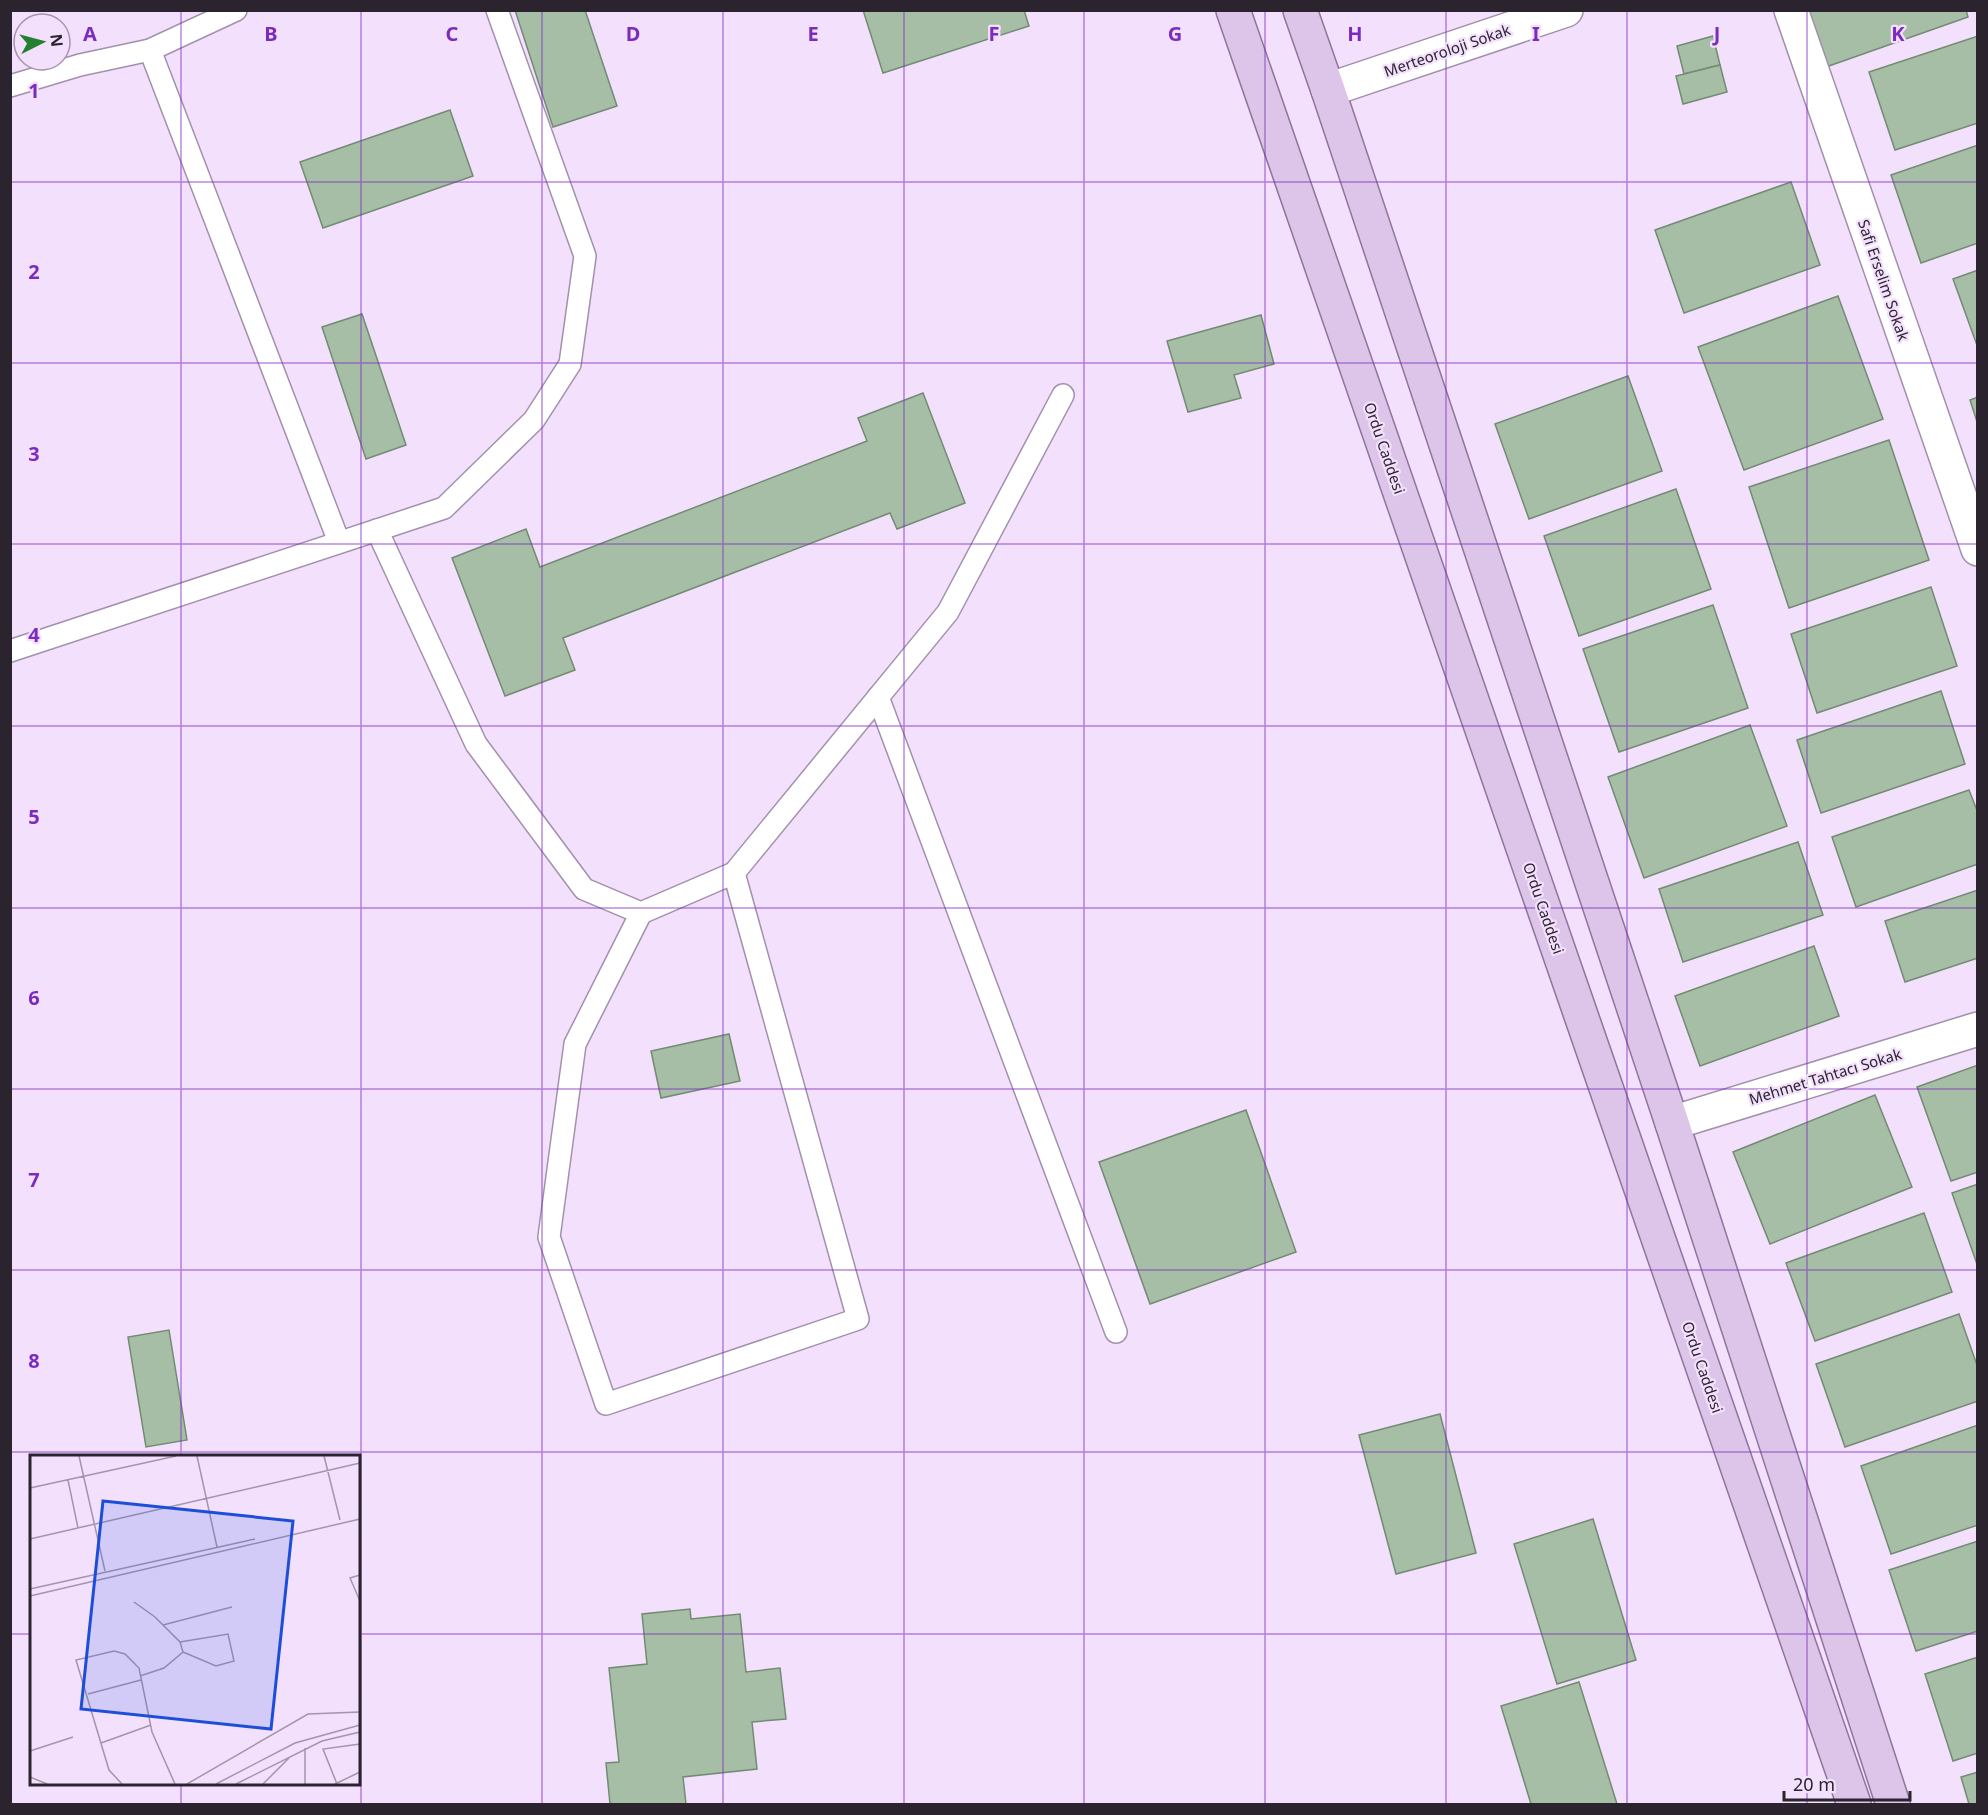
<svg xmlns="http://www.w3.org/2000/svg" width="1988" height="1815" viewBox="0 0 1988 1815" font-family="'Noto Sans',sans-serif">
<rect width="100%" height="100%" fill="#f3e0fd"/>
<g fill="#a6bea6" stroke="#738a73" stroke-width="1.5">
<path d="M515,10H585L617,106L553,127Z"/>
<path d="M863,10H1024L1029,26L883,73Z"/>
<path d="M1806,10H1966L1968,17L1826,67Z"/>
<path d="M1713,36L1720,65L1684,74L1677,46Z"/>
<path d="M1978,36V123L1895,150L1869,72Z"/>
<path d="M1720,65L1727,92L1683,104L1676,76Z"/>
<path d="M450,110L473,176L323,228L300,162Z"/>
<path d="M1978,145V243L1921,263L1891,175Z"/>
<path d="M1791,182L1820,265L1684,313L1655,230Z"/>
<path d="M1978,270V348L1953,279Z"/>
<path d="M1838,296L1883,419L1744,470L1698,347Z"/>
<path d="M362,314L406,445L366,459L322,327Z"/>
<path d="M1261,315L1274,364L1234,375L1241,398L1188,412L1167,341Z"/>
<path d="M1628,376L1662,471L1529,519L1495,424Z"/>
<path d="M923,393L965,503L897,529L890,513L563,638L575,670L505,696L452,558L526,529L540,567L867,441L858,418Z"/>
<path d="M1978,397V425L1970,400Z"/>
<path d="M1889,440L1929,560L1789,608L1749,487Z"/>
<path d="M1676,489L1711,589L1579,636L1544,536Z"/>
<path d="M1931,587L1957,666L1817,713L1791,634Z"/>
<path d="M1713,605L1748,708L1619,752L1583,649Z"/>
<path d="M1941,691L1965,764L1821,813L1797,740Z"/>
<path d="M1750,725L1787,826L1644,878L1608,777Z"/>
<path d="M1969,790L1978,813V864L1856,907L1832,837Z"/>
<path d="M1798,842L1823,915L1683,962L1659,889Z"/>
<path d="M1978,890V958L1905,982L1885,921Z"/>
<path d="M1814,946L1839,1016L1700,1066L1675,996Z"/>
<path d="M729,1034L740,1081L661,1098L651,1051Z"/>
<path d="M1978,1065V1172L1951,1181L1917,1087Z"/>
<path d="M1875,1095L1912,1187L1770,1244L1733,1152Z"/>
<path d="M1246,1110L1296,1252L1150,1304L1099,1162Z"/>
<path d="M1978,1184V1267L1952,1193Z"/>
<path d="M1924,1213L1952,1292L1815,1341L1786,1263Z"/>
<path d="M1959,1314L1978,1368V1401L1845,1447L1816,1364Z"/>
<path d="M169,1330L187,1440L146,1447L128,1337Z"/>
<path d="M1440,1414L1476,1553L1396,1574L1359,1435Z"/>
<path d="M1978,1425V1525L1891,1554L1861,1466Z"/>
<path d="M1593,1519L1636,1660L1557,1684L1514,1544Z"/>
<path d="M1978,1541V1631L1916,1651L1889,1570Z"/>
<path d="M690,1609L691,1619L740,1614L746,1672L780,1668L786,1719L752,1722L757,1769L683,1777L686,1804H610L606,1763L619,1762L609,1668L647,1664L642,1614Z"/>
<path d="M1978,1657V1753L1953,1761L1925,1674Z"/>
<path d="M1579,1682L1617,1804H1531L1501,1706Z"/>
<path d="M1978,1772V1804H1969L1961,1777Z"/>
</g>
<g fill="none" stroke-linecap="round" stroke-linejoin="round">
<g stroke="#a291ab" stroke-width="24">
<g id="lane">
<path d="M150,50L339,542"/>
<path d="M10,86L80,65L150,50L236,10"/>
<path d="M377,530L476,744L584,889L641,913L734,873L948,612L1063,395"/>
<path d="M10,651L444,508L534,420L570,364L585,256L497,10"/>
<path d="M878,697L1116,1332"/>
<path d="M641,913L575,1044L549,1237L606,1404L858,1319L734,873"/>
</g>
</g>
<g stroke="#a291ab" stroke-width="36">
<g id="street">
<path d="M1791,10L1978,549"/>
<path d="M1328,90L1566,10"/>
<path d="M1672,1123L1978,1029"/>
</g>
</g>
<g stroke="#8f749e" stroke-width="36">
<g id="primary">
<path d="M1233,10L1854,1804"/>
<path d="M1300,10L1328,90L1672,1123L1893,1804"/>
</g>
</g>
<use href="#lane" stroke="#fff" stroke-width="21"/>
<use href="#street" stroke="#fff" stroke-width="33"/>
<use href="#primary" stroke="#dcc5e8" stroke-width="33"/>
</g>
<path fill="none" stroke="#7b2cbf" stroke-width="1.5" stroke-opacity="0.55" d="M181,10V1456M361,10V1804M542,10V1804M723,10V1804M904,10V1804M1084,10V1804M1265,10V1804M1446,10V1804M1627,10V1804M1807,10V1804M10,182H1978M10,363H1978M10,544H1978M10,726H1978M10,908H1978M10,1089H1978M10,1270H1978M10,1452H1978M10,1634H32M358,1634H1978M181,1784V1804"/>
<g text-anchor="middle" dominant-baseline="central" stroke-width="4.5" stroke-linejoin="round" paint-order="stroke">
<g font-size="15" fill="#2b242f" stroke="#f3e0fd">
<text transform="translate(1447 50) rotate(-19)">Merteoroloji Sokak</text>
<text transform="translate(1884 280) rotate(71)">Safi Erselim Sokak</text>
<text transform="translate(1385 448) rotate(71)">Ordu Caddesi</text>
<text transform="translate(1544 908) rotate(71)">Ordu Caddesi</text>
<text transform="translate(1825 1076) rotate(-17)">Mehmet Tahtacı Sokak</text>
<text transform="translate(1703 1367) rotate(71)">Ordu Caddesi</text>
</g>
</g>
<g transform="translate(30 1455)">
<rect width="330" height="330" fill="#f3e0fd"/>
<path fill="none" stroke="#a395ab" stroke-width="1.5" d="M49,1L75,116M167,1L187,92M294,1L310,65M38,25L48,73M0,33L146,1M0,84L330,8M330,120L320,123L330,146M0,134L225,84M0,141L330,64M104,147L125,162L150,187L153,197L134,213L110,221M133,170L202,152M150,187L198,179L204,206L186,211L153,197M58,239L111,225M71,288L121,270M275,293V329M0,296L43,282M0,322L17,329M92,329L79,315L46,205L84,196L95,199L109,213L122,277L145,329M157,329L278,259L330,257M186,329L265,288L330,270M206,329L292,286L330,277M233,329L259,303M305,329L330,317M307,329L293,294L330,289"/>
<path fill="#1d4ed8" fill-opacity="0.15" stroke="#1d4ed8" stroke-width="3" d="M73,46L263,66L241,274L51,254Z"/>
<rect width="330" height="330" fill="none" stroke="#2b242f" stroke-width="3"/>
</g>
<g font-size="20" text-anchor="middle" font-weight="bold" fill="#7b2cbf" stroke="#f3e0fd" stroke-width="4.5" stroke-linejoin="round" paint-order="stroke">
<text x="90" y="41">A</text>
<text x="271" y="41">B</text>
<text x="452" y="41">C</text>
<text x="633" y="41">D</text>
<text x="813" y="41">E</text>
<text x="994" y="41">F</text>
<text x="1175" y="41">G</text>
<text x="1355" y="41">H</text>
<text x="1536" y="41">I</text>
<text x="1717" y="41">J</text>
<text x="1898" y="41">K</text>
<text x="34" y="98">1</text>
<text x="34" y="279">2</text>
<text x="34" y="461">3</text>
<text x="34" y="642">4</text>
<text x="34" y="824">5</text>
<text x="34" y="1005">6</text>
<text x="34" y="1187">7</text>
<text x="34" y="1368">8</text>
</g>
<rect width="1988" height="1815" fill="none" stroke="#2b242f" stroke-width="24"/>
<g transform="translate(42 42) rotate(84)"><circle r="28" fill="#f3e0fd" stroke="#a395ab" stroke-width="1.5"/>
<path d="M0-4.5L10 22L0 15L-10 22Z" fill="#248030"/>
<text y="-9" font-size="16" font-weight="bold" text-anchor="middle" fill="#2b242f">N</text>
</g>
<path d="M1784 1791v9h126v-9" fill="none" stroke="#2b242f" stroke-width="3"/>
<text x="1793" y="1791" font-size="18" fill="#2b242f" stroke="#f3e0fd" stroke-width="4.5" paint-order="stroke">20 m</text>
</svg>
